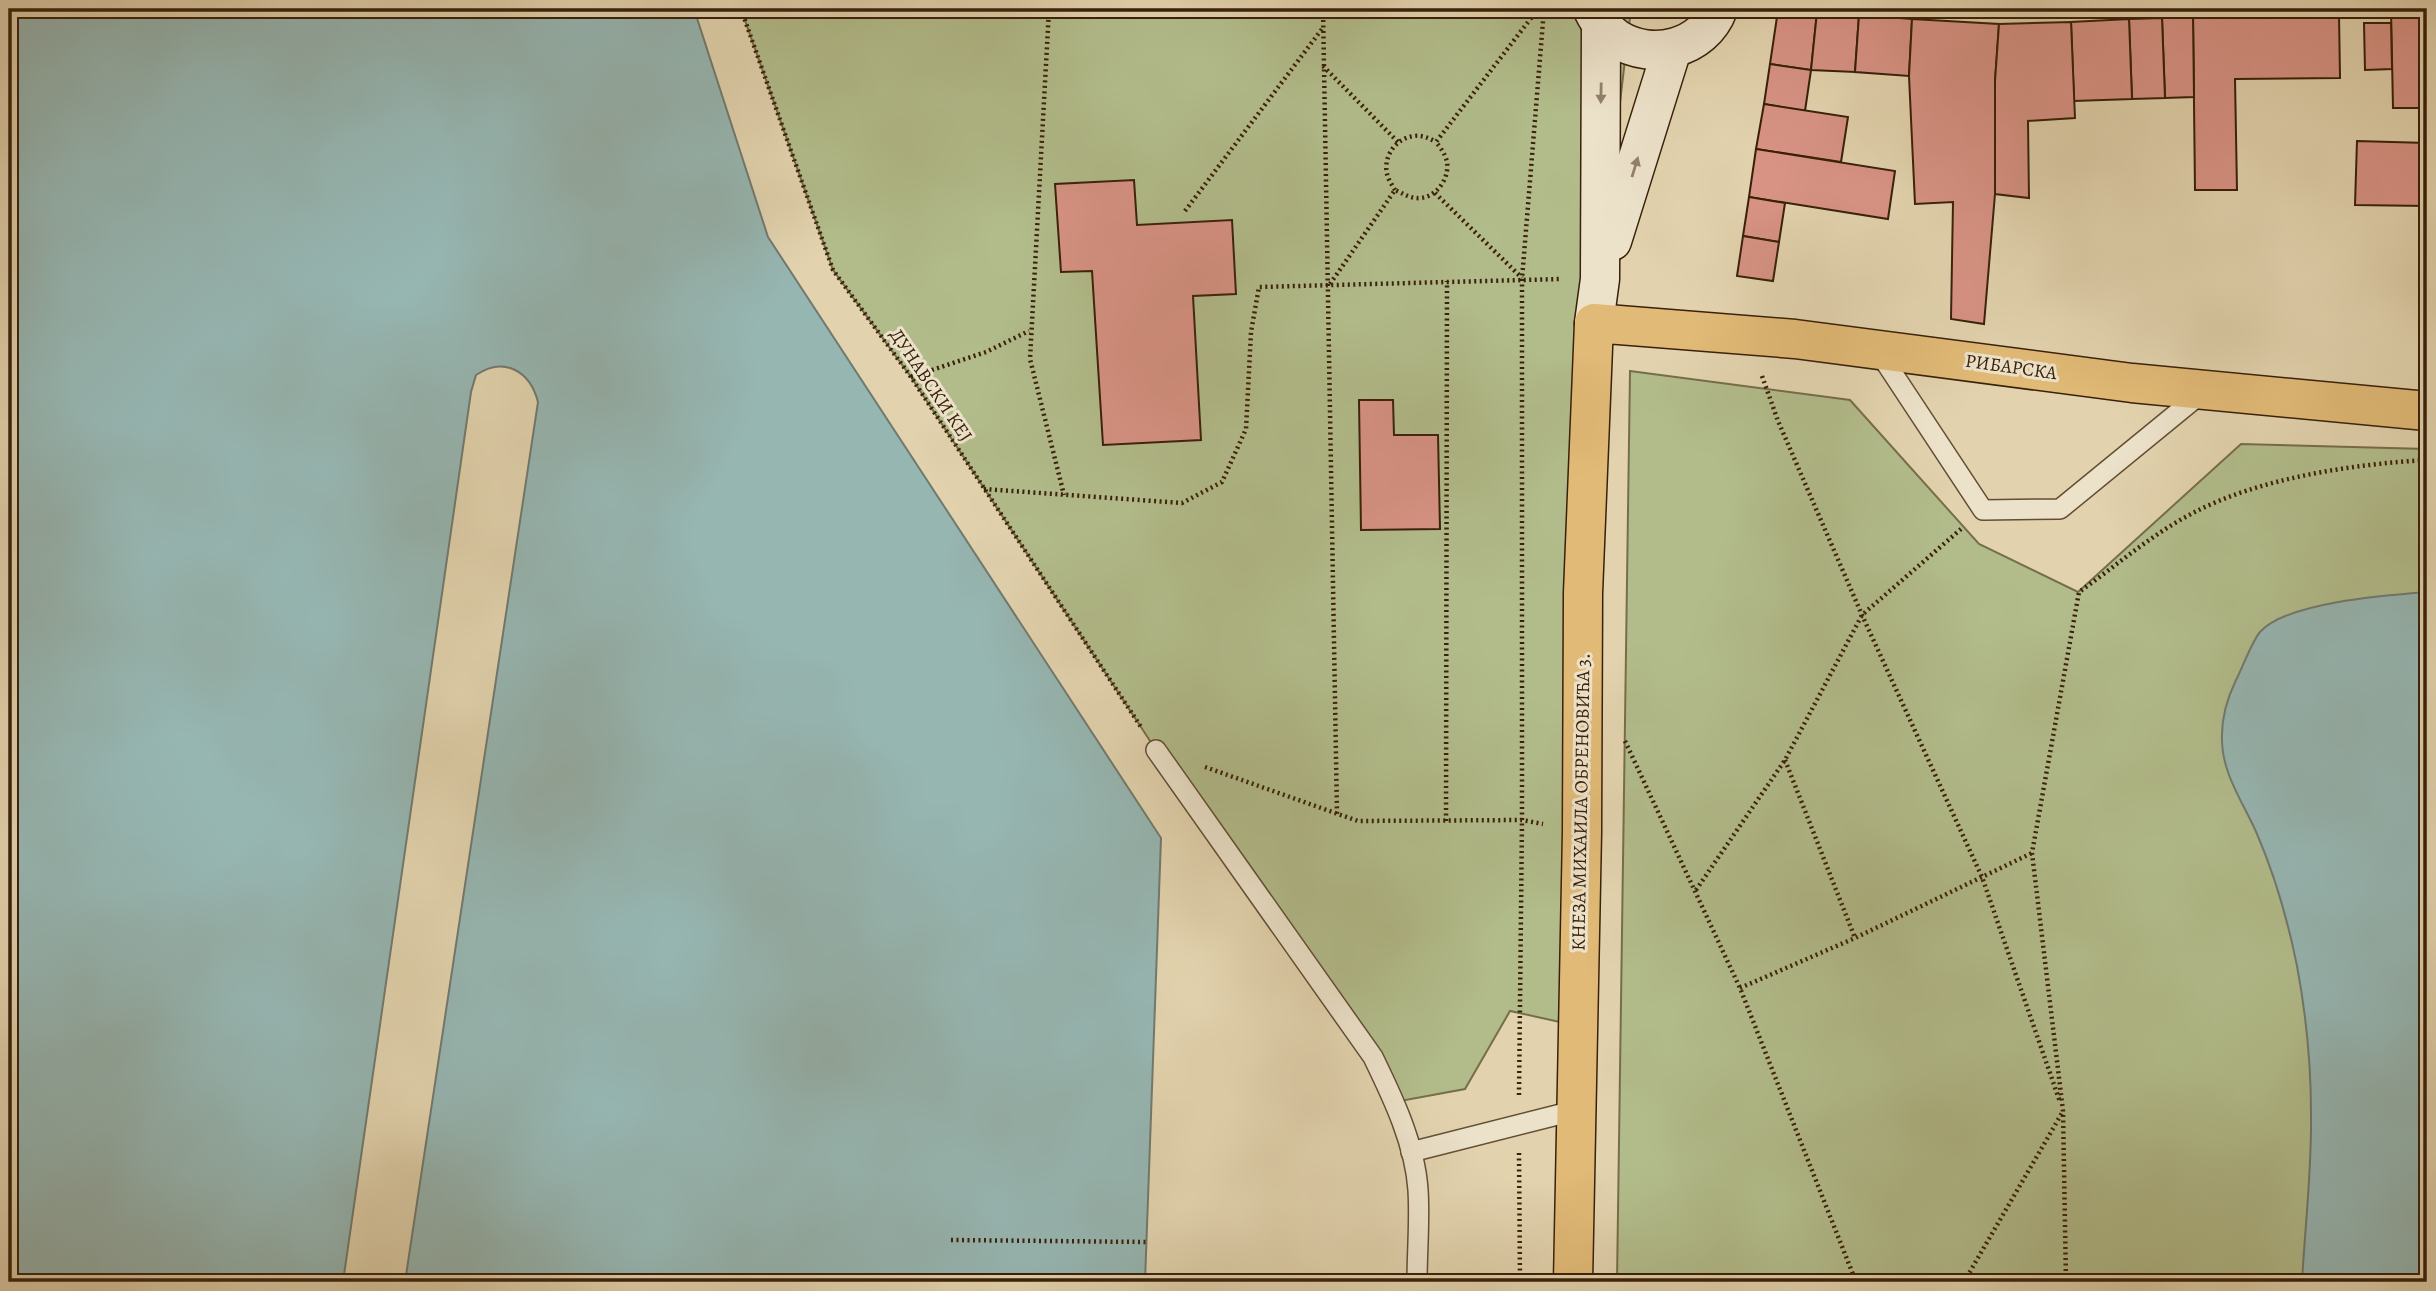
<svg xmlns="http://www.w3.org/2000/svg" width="2436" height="1291" viewBox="0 0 2436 1291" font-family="Alegreya,serif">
<rect width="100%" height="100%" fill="#e2d3ae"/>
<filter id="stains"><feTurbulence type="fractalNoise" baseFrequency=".00286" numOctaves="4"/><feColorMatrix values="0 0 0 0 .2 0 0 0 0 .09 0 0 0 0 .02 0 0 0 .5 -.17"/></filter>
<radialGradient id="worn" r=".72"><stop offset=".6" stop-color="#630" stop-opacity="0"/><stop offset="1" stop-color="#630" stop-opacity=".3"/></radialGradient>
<g fill="#b2bc8b" stroke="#766e4a" stroke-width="2">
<path d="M741,9H1631L1594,323L1578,1026L1510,1011L1465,1089L1395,1102L1156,750L911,377L833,270Z"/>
<path d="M1630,371L1850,400L1979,544L2078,592L2241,444L2427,449V1282H1617Z"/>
</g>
<g fill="#96b6b2" stroke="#717a6f" stroke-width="2">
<path d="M9,9H694L768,237L1161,838L1145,1282H405L538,402C530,371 504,356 476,375L471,392L343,1282H9Z"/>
<path d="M2427,592V1282H2302C2305,1226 2312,1169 2311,1113C2311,1064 2306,1014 2297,966C2288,921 2275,876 2257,834C2248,813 2235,793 2228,772C2217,741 2222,709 2236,680C2243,667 2251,643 2260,632C2287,602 2387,595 2427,592Z"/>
</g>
<g fill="#d89385" stroke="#39200a" stroke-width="2">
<path d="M1778,10L1817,12L1811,70L1770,64Z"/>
<path d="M2391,10H2427V108H2393Z"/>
<path d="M1817,12L1859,15L1855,72L1811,70Z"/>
<path d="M2339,14L2340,78L2235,79L2237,190H2195L2193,16Z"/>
<path d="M1859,15L1912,19L1909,76L1855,72Z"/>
<path d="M2193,16L2194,97L2165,98L2162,18Z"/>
<path d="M2162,18L2165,98L2132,99L2129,19Z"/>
<path d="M1912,19L1999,24L1995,81V194L1984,324L1951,319L1953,202L1915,204L1909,76Z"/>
<path d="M2129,19L2132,99L2074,101L2071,22Z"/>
<path d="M2071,22L2075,118L2028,121L2029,198L1995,194V81L1999,24Z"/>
<path d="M2364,23H2391L2392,69L2365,70Z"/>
<path d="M1770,64L1811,70L1805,111L1764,104Z"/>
<path d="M1764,104L1848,117L1841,162L1756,149Z"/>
<path d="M2357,141L2427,143V206L2355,205Z"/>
<path d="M1756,149L1895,171L1888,219L1749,197Z"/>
<path d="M1134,180L1137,225L1232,220L1236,294L1193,296L1201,440L1103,445L1092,271L1061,272L1055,184Z"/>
<path d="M1749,197L1785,203L1779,242L1743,236Z"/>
<path d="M1743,236L1779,242L1773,281L1737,276Z"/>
<path d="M1359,400H1393L1394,435H1438L1440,529L1361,530Z"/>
</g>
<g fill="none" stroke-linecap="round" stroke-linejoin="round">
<g stroke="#634d33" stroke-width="22">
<g id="lane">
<path d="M1878,351L1983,510L2060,509L2203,392"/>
<path d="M1156,750L1373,1057C1393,1098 1415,1144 1418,1190C1420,1220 1417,1252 1417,1282"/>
<path d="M1411,1152L1577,1110"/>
</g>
</g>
<g stroke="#39200a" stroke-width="41">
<g id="secondary">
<path d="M1593,10C1599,22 1606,32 1617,39C1652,61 1703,49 1718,9"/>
<path d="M1612,241L1672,49"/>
<path d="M1594,323L1600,279L1601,25"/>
</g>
</g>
<g stroke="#39200a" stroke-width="41">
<path id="primary" d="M1573,1282L1582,832L1583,593L1594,323L1795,339L2132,383L2427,411"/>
</g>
<g stroke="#39200a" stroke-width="4.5" stroke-dasharray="2 3.5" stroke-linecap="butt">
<path d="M741,9L833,270L911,377L1141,727"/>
<path d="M1049,9L1030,359L1064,495"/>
<path d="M1323,9L1337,814"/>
<path d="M1323,66L1398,142"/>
<path d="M1395,190C1392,185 1388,179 1387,174C1383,156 1396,138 1414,136C1422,135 1429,138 1436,142"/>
<path d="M1435,193L1522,278"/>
<path d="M1185,211L1322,29"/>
<path d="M1330,284L1395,190C1404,194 1411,199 1421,198C1439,196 1453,173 1445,156C1443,151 1439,146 1436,142L1538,9"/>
<path d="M1762,376L1778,421L1862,615L1982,877L2060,1102"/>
<path d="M911,377L986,352L1029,331"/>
<path d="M984,489L1182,503L1222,482L1246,429L1251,332L1259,287L1561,279"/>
<path d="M1625,741L1740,988L1856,1282"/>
<path d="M1785,760L1855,938"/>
<path d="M1205,767L1358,821L1522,820L1543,824"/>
<path d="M1446,821L1447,281"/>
<path d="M1696,890L1785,760L1862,615L1961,529"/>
<path d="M1740,988L1855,938L2032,853"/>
<path d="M1519,1095L1522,820V279L1544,9"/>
<path d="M1519,1153L1520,1282"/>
<path d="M951,1240L1147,1242"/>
<path d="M1964,1282L2062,1113"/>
<path d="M2066,1282L2063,1111L2032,853L2079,592C2116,566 2152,534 2193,513C2259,478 2354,464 2427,460"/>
</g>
<use href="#lane" stroke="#ece2ca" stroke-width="19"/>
<use href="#secondary" stroke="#ece2ca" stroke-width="38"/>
<use href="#primary" stroke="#e1ba77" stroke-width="38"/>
</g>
<defs><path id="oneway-solid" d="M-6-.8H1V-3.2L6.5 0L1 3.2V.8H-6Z" transform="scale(1.75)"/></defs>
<g fill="#92816a">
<use href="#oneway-solid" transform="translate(1601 93) rotate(91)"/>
<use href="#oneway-solid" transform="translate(1635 167) rotate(-73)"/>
</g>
<g text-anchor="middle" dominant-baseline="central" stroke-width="6" stroke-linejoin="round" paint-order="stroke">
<g font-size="19" fill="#39200a" stroke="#ece2ca">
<text transform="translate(2011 367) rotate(8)">РИБАРСКА</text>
<text transform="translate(931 385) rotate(56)">ДУНАВСКИ КЕЈ</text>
<text transform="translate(1581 802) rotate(-89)">КНЕЗА МИХАИЛА ОБРЕНОВИЋА 3.</text>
</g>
</g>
<rect width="2436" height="1291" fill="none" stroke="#e2d3ae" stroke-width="35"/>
<rect x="10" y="10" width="2415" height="1270" fill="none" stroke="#39200a" stroke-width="3.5"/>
<rect x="18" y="18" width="2401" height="1256" fill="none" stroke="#39200a" stroke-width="2"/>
<rect width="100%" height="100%" filter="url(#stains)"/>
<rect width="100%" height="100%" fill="url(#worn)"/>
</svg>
